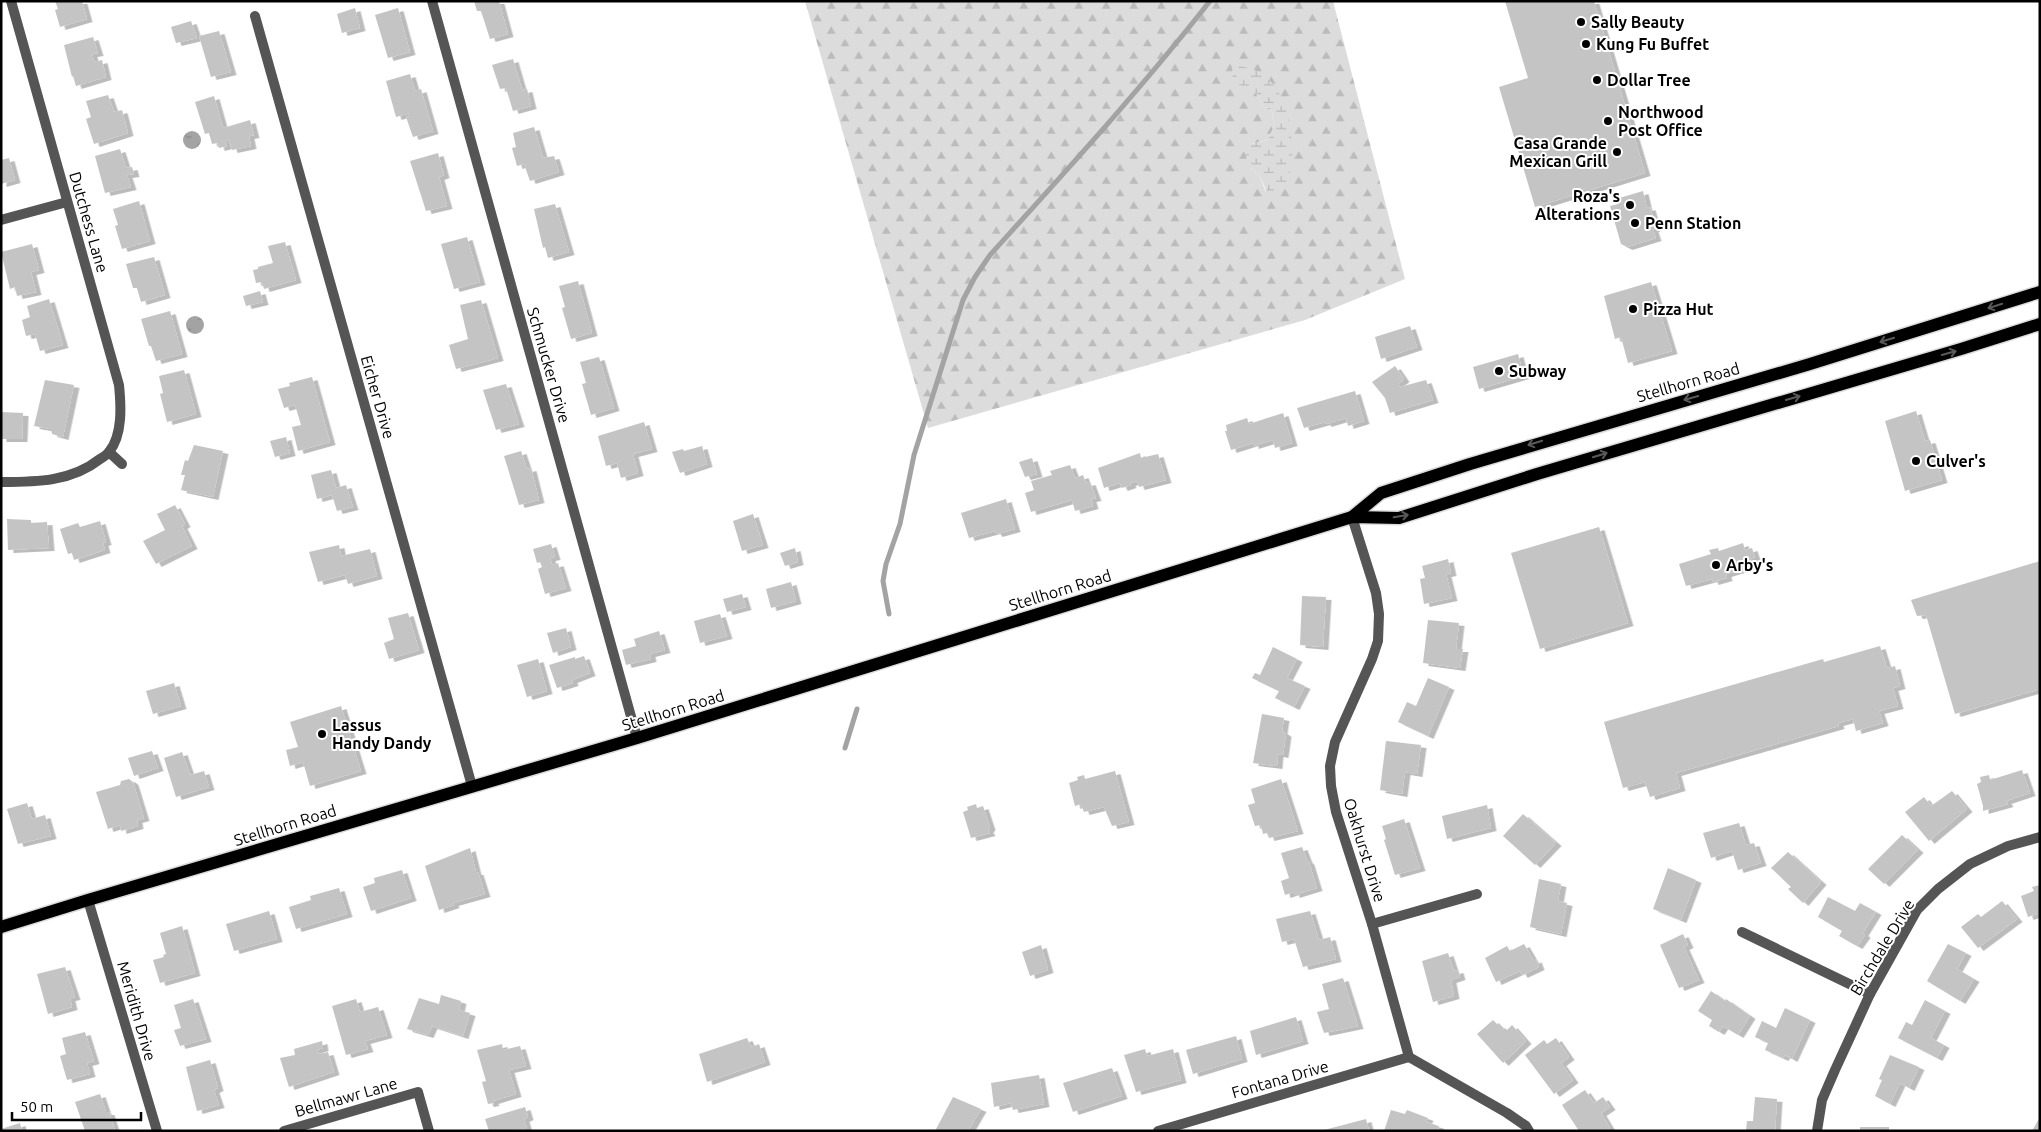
<svg xmlns="http://www.w3.org/2000/svg" width="2041" height="1132" viewBox="0 0 2041 1132" font-family="Ubuntu,sans-serif">
<defs>
<pattern id="forest-firs" width="22" height="20" patternUnits="userSpaceOnUse" patternTransform="scale(1.25)"><rect width="22" height="20" fill="#dcdcdc"/><path d="M5 1l3.5 6h-7zM16 11l3.5 6h-7z" fill="#bbb"/></pattern>
<pattern id="wetland-marsh" width="20" height="14" patternUnits="userSpaceOnUse" patternTransform="scale(1.25)"><rect width="20" height="14" fill="#dcdcdc"/><path d="M1 5h8M5 5V1M11 12h8M15 12V8" fill="none" stroke="#bbb"/></pattern>
<pattern id="water-ripples" width="26" height="14" patternUnits="userSpaceOnUse" patternTransform="scale(1.25)"><rect width="26" height="14" fill="#a3a3a3"/><path d="M2 4q2-2 4 0t4 0M15 11q2-2 4 0t4 0" fill="none" stroke="#8b8b8b"/></pattern>
<filter id="shadow"><feDropShadow dx="5.5" dy="3" stdDeviation="0" flood-color="#0004"/></filter>
</defs>
<rect width="100%" height="100%" fill="#fff"/>
<path fill="url(#forest-firs)" fill-rule="evenodd" d="M805,1H1333L1405,279L1305,320L928,428ZM1255,92L1285,107L1266,192L1259,175L1250,168L1251,144L1268,140L1275,124L1271,108L1264,107Z"/>
<path fill="url(#wetland-marsh)" d="M1232,66C1248,65 1262,72 1273,84C1290,103 1304,175 1278,191C1274,193 1270,192 1267,192L1259,175L1250,168L1245,154L1251,144L1268,140L1275,124L1271,108L1264,107L1255,92L1233,82Z"/>
<g fill="url(#water-ripples)">
<circle cx="192" cy="140" r="9"/>
<circle cx="195" cy="325" r="9"/>
</g>
<g fill="none" stroke-linecap="round" stroke-linejoin="round">
<g stroke="#a3a3a3" stroke-width="5">
<path d="M889,614L883,581L886,564L900,524L914,455L963,300L975,277L990,255C1065,172 1141,89 1210,1"/>
<path d="M845,748L857,709"/>
</g>
</g>
<g fill="#c4c4c4" filter="url(#shadow)">
<path d="M55,1H82L87,19L60,27L55,10L58,9Z"/>
<path d="M474,1H499L508,34L490,39L481,11H477Z"/>
<path d="M1505,1H1594L1645,173L1535,207L1499,87L1528,78Z"/>
<path d="M355,8L360,28L342,33L337,14Z"/>
<path d="M398,8L410,52L388,58L375,15Z"/>
<path d="M191,21L197,38L176,43L171,27Z"/>
<path d="M219,31L231,72L211,77L199,36Z"/>
<path d="M93,37L98,53L92,54L94,62L102,60L106,77L76,86L73,76L72,77L64,45Z"/>
<path d="M513,59L522,90L527,89L531,106L513,111L506,88L500,89L492,65Z"/>
<path d="M410,74L415,91L421,89L433,131L413,137L406,117L410,115V113L396,117L386,81Z"/>
<path d="M108,95L114,112L122,110L128,133L94,144L86,119L91,117L86,101Z"/>
<path d="M214,96L223,128L250,120L254,135L249,136L251,146L232,150L229,140L225,141L227,146L219,148L218,143L212,144L209,133L205,134L195,102Z"/>
<path d="M534,127L543,158L554,156L559,172L530,181L524,164L517,166L512,148L516,147L513,133Z"/>
<path d="M120,149L126,168L132,167L134,174L127,175L131,187L105,193L95,156Z"/>
<path d="M438,153L444,175L439,177L447,206L426,211L410,161Z"/>
<path d="M9,158L15,180L1,184V160Z"/>
<path d="M1643,191L1647,208L1650,207L1656,228L1653,229L1656,238L1627,247L1621,244L1610,206L1618,204L1616,199Z"/>
<path d="M139,201L150,241L122,249L115,226L118,225L113,209Z"/>
<path d="M555,204L569,252L548,258L545,247L543,248L534,209Z"/>
<path d="M467,237L480,282L454,289L441,244Z"/>
<path d="M285,242L296,280L264,289L262,282L256,283L253,270L258,269V267L273,263L268,246Z"/>
<path d="M32,244L39,270L31,272L36,292L17,296L15,287L10,289L1,252Z"/>
<path d="M154,257L165,295L141,302L137,288H133L126,264Z"/>
<path d="M578,281L592,333L571,339L562,308L565,307L559,286Z"/>
<path d="M1651,282L1672,351L1628,363L1621,337L1615,339L1604,296Z"/>
<path d="M260,291L263,302L246,306L243,296Z"/>
<path d="M49,299L63,345L40,351L35,334L26,336L22,320L30,317L27,306Z"/>
<path d="M481,300L498,358L456,369L449,345L468,339L460,305Z"/>
<path d="M170,311L182,354L156,361L151,346H149L141,319Z"/>
<path d="M1410,326L1417,347L1381,359L1375,337Z"/>
<path d="M1518,354L1524,376L1479,389L1473,367Z"/>
<path d="M599,357L614,408L591,415L582,384L586,383L580,362Z"/>
<path d="M1395,366L1404,379L1398,384L1400,387L1426,380L1433,400L1390,413L1385,398L1372,382Z"/>
<path d="M184,370L196,414L167,422L160,394L163,393L159,376Z"/>
<path d="M312,377L330,442L298,451L292,427L301,425L295,405L284,408L278,389L290,386L289,383Z"/>
<path d="M45,380L74,385L63,437L52,434L51,429L34,426Z"/>
<path d="M506,384L519,424L496,430L483,390Z"/>
<path d="M1355,391L1364,421L1348,426L1346,418L1326,424L1325,422L1304,428L1297,408Z"/>
<path d="M1916,411L1925,441L1930,440L1942,480L1905,491L1885,421Z"/>
<path d="M1,412L23,413L22,439H1Z"/>
<path d="M1283,413L1292,443L1275,448L1273,440L1253,446V443L1231,450L1225,431H1227L1226,425L1247,418L1249,424Z"/>
<path d="M644,422L652,449L633,454L638,473L621,478L617,463L606,466L598,436Z"/>
<path d="M286,437L290,453L275,457L270,441Z"/>
<path d="M194,445L223,451L213,497L181,490L185,475H181L185,460L188,461Z"/>
<path d="M702,446L707,464L680,473L672,452L683,449L684,451Z"/>
<path d="M521,451L527,469L531,468L539,500L519,505L504,456Z"/>
<path d="M1140,453L1141,458L1158,454L1166,480L1139,487L1137,481L1130,483L1131,485L1122,488L1120,483L1104,488L1098,468Z"/>
<path d="M1032,458L1037,474L1025,477L1019,462Z"/>
<path d="M1070,465L1075,478L1083,475L1086,483L1090,482L1096,498L1091,499L1093,506L1075,511L1072,500L1031,512L1025,493L1034,490L1031,481L1052,475L1050,471Z"/>
<path d="M331,470L336,488L346,485L353,507L337,511L332,495L317,499L311,475Z"/>
<path d="M1006,499L1015,529L997,534L995,531L969,538L961,513Z"/>
<path d="M175,505L185,524L182,526L192,546L156,564L143,541L165,530L157,514Z"/>
<path d="M753,514L763,545L742,551L733,521Z"/>
<path d="M7,519L31,520V523L47,522L49,548L8,550Z"/>
<path d="M100,521L106,542L103,543L105,550L74,560L72,553L68,554L60,529L78,523L80,527Z"/>
<path d="M1599,527L1628,623L1540,649L1511,553Z"/>
<path d="M1743,543L1745,550L1752,548L1755,557L1750,559L1752,566L1726,574L1727,578L1713,582L1712,579L1686,586L1679,564L1711,554L1709,550L1718,548L1719,551Z"/>
<path d="M551,544L555,557L550,558L552,565L558,563L566,588L545,594L538,569L542,567L540,562L537,563L533,549Z"/>
<path d="M339,545L341,556L370,549L377,576L348,584L345,575L318,582L309,552Z"/>
<path d="M795,548L798,562L785,566L780,553Z"/>
<path d="M1448,559L1451,573L1446,574L1452,598L1424,604L1420,579L1425,578L1422,566Z"/>
<path d="M2040,561V689L1955,714L1926,615L1917,616L1911,600Z"/>
<path d="M791,582L796,601L771,608L766,589Z"/>
<path d="M742,594L746,607L727,612L723,599Z"/>
<path d="M1302,596L1326,597L1323,647L1300,645Z"/>
<path d="M408,613L419,650L389,659L384,643L394,639L388,618Z"/>
<path d="M720,614L727,636L700,643L694,621Z"/>
<path d="M1428,620L1459,623L1456,649H1463L1460,668L1423,663Z"/>
<path d="M566,628L571,647L553,653L547,633Z"/>
<path d="M659,631L665,650L650,654L651,659L626,665L622,650L636,646L634,639Z"/>
<path d="M1880,646L1887,668L1895,666L1900,686L1893,688L1898,706L1879,711L1883,723L1856,731L1853,719L1838,723L1839,726L1676,773L1680,788L1650,797L1645,782L1623,788L1604,722L1823,659L1824,662Z"/>
<path d="M1273,647L1297,659L1287,678L1305,686L1294,707L1275,698L1279,691L1252,678L1255,673L1260,675Z"/>
<path d="M584,656L590,673L572,680L573,683L557,688L549,665L575,657V659Z"/>
<path d="M538,659L547,691L527,697L517,665Z"/>
<path d="M1428,678L1449,687L1428,736L1398,722L1407,702L1416,706Z"/>
<path d="M174,683L181,706L153,714L146,691Z"/>
<path d="M341,706L361,771L310,786L303,762L290,766L286,750L298,747L290,722Z"/>
<path d="M1262,714L1284,718L1282,731L1286,734L1283,755L1278,754L1277,766L1253,763Z"/>
<path d="M1386,741L1421,745L1417,774L1405,772L1402,794L1380,790Z"/>
<path d="M152,751L158,768L134,776L128,758Z"/>
<path d="M182,752L190,775L204,771L209,787L176,797L164,758Z"/>
<path d="M2022,770L2030,793L2006,801L2008,804L1983,811V806L1977,784L1981,782L1980,777L1989,775L1990,780Z"/>
<path d="M1115,771L1129,822L1112,826L1104,807L1084,812L1081,804L1075,806L1069,783L1078,780L1077,777L1084,775L1085,779Z"/>
<path d="M129,779L133,782L144,818L137,820L138,826L121,831L120,825L108,829L96,792L120,785L121,781Z"/>
<path d="M1281,779L1298,831L1269,838L1267,833L1263,834L1261,825L1255,826L1248,805L1255,803L1251,789Z"/>
<path d="M1952,791L1967,809L1929,841L1905,812L1924,797L1931,806Z"/>
<path d="M27,803L32,819L45,815L51,836L18,844L7,809Z"/>
<path d="M976,804L977,808L983,806L990,827L988,830L990,833L971,838L963,812L968,810L967,807Z"/>
<path d="M1487,805L1491,828L1447,839L1442,816Z"/>
<path d="M1523,814L1556,843L1535,865L1503,836Z"/>
<path d="M1404,819L1420,868L1395,875L1384,840L1386,839L1382,826Z"/>
<path d="M1739,823L1746,845L1754,843L1761,863L1738,870L1732,851L1711,858L1703,833Z"/>
<path d="M1902,835L1918,850L1884,884L1868,869Z"/>
<path d="M1302,847L1307,860L1309,862L1317,888L1294,895V892L1285,895L1281,881L1289,878L1281,853Z"/>
<path d="M470,848L476,872H478L485,894L453,903L454,905L439,910L425,866Z"/>
<path d="M1788,852L1821,882L1803,903L1788,889L1791,887L1771,868Z"/>
<path d="M1668,868L1696,880L1681,920L1653,909Z"/>
<path d="M402,870L411,898L371,911L363,887L375,883L374,878Z"/>
<path d="M1539,879L1561,884L1558,901L1567,903L1561,934L1530,927Z"/>
<path d="M2040,885V913L2028,917L2021,896L2034,891L2032,887Z"/>
<path d="M339,888L347,914L296,929L289,907L311,900L310,896Z"/>
<path d="M1828,897L1855,911L1860,903L1876,912L1863,933L1865,935L1857,946L1839,936L1842,931L1818,917Z"/>
<path d="M2002,901L2017,919L1978,948L1961,927L1978,914L1981,917Z"/>
<path d="M269,911L277,939L234,951L226,924Z"/>
<path d="M1310,911L1319,940L1330,937L1336,959L1303,967L1294,939L1282,942L1276,919Z"/>
<path d="M182,926L195,973L160,983L153,960L164,957L163,955L166,954L160,933Z"/>
<path d="M1683,934L1688,945L1684,947L1699,980L1679,988L1660,945Z"/>
<path d="M1524,944L1534,961L1536,959L1539,967L1522,975L1520,971L1496,982L1485,958L1507,946L1510,951Z"/>
<path d="M1948,944L1966,953L1957,969L1974,979L1960,1001L1927,981Z"/>
<path d="M1041,945L1048,970L1030,976L1022,952Z"/>
<path d="M1448,953L1454,971L1458,970L1460,977L1451,980L1454,996L1433,1002L1422,961Z"/>
<path d="M65,967L75,997L70,998L72,1007L48,1014L37,974Z"/>
<path d="M1343,978L1358,1026L1324,1033L1317,1012L1329,1009L1322,984Z"/>
<path d="M1711,991L1725,1001L1726,999L1750,1016L1738,1035L1723,1026L1719,1032L1709,1026L1712,1020L1698,1011Z"/>
<path d="M441,995L461,1001L459,1010L470,1013L463,1036L432,1026L428,1035L407,1029L419,998L439,1004Z"/>
<path d="M193,999L206,1039L180,1046L174,1030L181,1028L174,1005Z"/>
<path d="M356,999L360,1012L378,1007L387,1035L365,1041L368,1049L346,1055L332,1006Z"/>
<path d="M1925,1000L1945,1011L1931,1038L1944,1045L1937,1058L1898,1038L1906,1022L1912,1025Z"/>
<path d="M1785,1008L1810,1020L1792,1059L1785,1055L1783,1058L1765,1050L1768,1043L1755,1037L1762,1021L1776,1028Z"/>
<path d="M1296,1017L1303,1041L1256,1055L1250,1031Z"/>
<path d="M1493,1020L1503,1030L1505,1028L1507,1030L1512,1025L1526,1041L1503,1063L1477,1034Z"/>
<path d="M85,1032L94,1061L87,1063L90,1074L67,1080L60,1056L66,1054L62,1038Z"/>
<path d="M1236,1036L1242,1059L1193,1074L1186,1050Z"/>
<path d="M747,1038L751,1047L759,1044L765,1062L707,1082L699,1054Z"/>
<path d="M1556,1038L1569,1057L1561,1063L1573,1080L1554,1094L1525,1055L1544,1040L1547,1044Z"/>
<path d="M322,1041L323,1048L317,1050L319,1054L328,1052L334,1072L289,1087L280,1058L295,1055L294,1049Z"/>
<path d="M502,1044L503,1050L520,1046L526,1066L509,1070L516,1094L493,1101L494,1103L488,1104L482,1082L486,1081L477,1050Z"/>
<path d="M1145,1049L1147,1056L1173,1049L1181,1080L1136,1092L1124,1055Z"/>
<path d="M1890,1055L1919,1067L1909,1088L1900,1083L1890,1104L1875,1096L1882,1080L1879,1079Z"/>
<path d="M210,1060L218,1088L214,1090L219,1105L197,1111L186,1067Z"/>
<path d="M1112,1068L1122,1096L1073,1112L1063,1083Z"/>
<path d="M1039,1075L1044,1104L1013,1110L1011,1103L994,1107L991,1083Z"/>
<path d="M1585,1090L1594,1103L1603,1097L1610,1107L1601,1113L1610,1128L1606,1131H1579L1562,1105Z"/>
<path d="M100,1094L106,1112H109L115,1131H85L75,1102Z"/>
<path d="M953,1097L981,1109L968,1131H935Z"/>
<path d="M1755,1097L1777,1099L1775,1131H1746L1747,1121H1753Z"/>
<path d="M525,1107L528,1117L524,1119L527,1129L489,1131L485,1119Z"/>
<path d="M1391,1110L1405,1114L1407,1110L1428,1118L1426,1122L1439,1126L1437,1131H1384Z"/>
<path d="M2040,1117V1131H2032Z"/>
<path d="M1366,1119L1369,1131H1325L1324,1130Z"/>
<path d="M20,1123L22,1131H1V1129Z"/>
<rect x="1860" y="1127" width="29" height="4"/>
</g>
<g fill="none" stroke-linecap="round" stroke-linejoin="round">
<g stroke="#dbdbdb" stroke-width="15">
<g id="primary">
<path d="M1352,517L1381,493L1470,464L1810,364L2040,292"/>
<path d="M1,927L88,900L637,738L1352,517L1399,518L1537,474L1961,349L2040,324"/>
</g>
</g>
<g stroke="#555" stroke-width="10">
<path d="M432,1L637,738"/>
<path d="M255,16L472,786"/>
<path d="M1,220L67,202"/>
<path d="M109,452L122,464"/>
<path d="M1,482C36,482 71,482 100,459C103,457 107,455 109,452C123,435 121,405 119,385L11,1"/>
<path d="M1352,517L1376,593L1379,614L1378,641L1372,659L1335,742L1330,766L1331,786L1336,812L1372,924L1409,1057L1507,1113L1526,1126L1529,1131"/>
<path d="M88,900L157,1131"/>
<path d="M1372,924L1477,894"/>
<path d="M1742,932L1870,994"/>
<path d="M284,1131L418,1092L429,1131"/>
<path d="M1158,1131L1409,1057"/>
<path d="M1817,1131L1822,1100L1835,1070L1870,994L1917,910L1938,889L1970,864L2008,846L2040,837"/>
</g>
<use href="#primary" stroke="#000" stroke-width="12"/>
</g>
<defs><path id="oneway-shaft" d="M-6 0H5M1.5-3L5.5 0L1.5 3" fill="none" stroke-width="1.6" stroke-linecap="round" stroke-linejoin="round" transform="scale(1.25)"/></defs>
<g stroke="#595959">
<use href="#oneway-shaft" transform="translate(1995 306) rotate(162)"/>
<use href="#oneway-shaft" transform="translate(1887 340) rotate(163)"/>
<use href="#oneway-shaft" transform="translate(1949 353) rotate(-16)"/>
<use href="#oneway-shaft" transform="translate(1691 398) rotate(164)"/>
<use href="#oneway-shaft" transform="translate(1793 398) rotate(-16)"/>
<use href="#oneway-shaft" transform="translate(1535 443) rotate(163)"/>
<use href="#oneway-shaft" transform="translate(1600 455) rotate(-17)"/>
<use href="#oneway-shaft" transform="translate(1401 516) rotate(-10)"/>
</g>
<g fill="#000" stroke="#fff" stroke-width="2">
<circle cx="1581" cy="22" r="5"/>
<circle cx="1586" cy="44" r="5"/>
<circle cx="1597" cy="80" r="5"/>
<circle cx="1608" cy="121" r="5"/>
<circle cx="1617" cy="152" r="5"/>
<circle cx="1630" cy="205" r="5"/>
<circle cx="1635" cy="223" r="5"/>
<circle cx="1633" cy="309" r="5"/>
<circle cx="1499" cy="371" r="5"/>
<circle cx="1916" cy="461" r="5"/>
<circle cx="1716" cy="565" r="5"/>
<circle cx="322" cy="734" r="5"/>
</g>
<g text-anchor="middle" dominant-baseline="central" stroke-width="4" stroke-linejoin="round" paint-order="stroke">
<g font-size="16" font-weight="bold" fill="#000" stroke="#fff" text-anchor="start">
<text x="1591" y="22">Sally Beauty</text>
<text x="1596" y="44">Kung Fu Buffet</text>
<text x="1607" y="80">Dollar Tree</text>
<text x="1618" y="112">Northwood<tspan x="1618" dy="18">Post Office</tspan></text>
<text x="1607" y="143" text-anchor="end">Casa Grande<tspan x="1607" dy="18">Mexican Grill</tspan></text>
<text x="1620" y="196" text-anchor="end">Roza's<tspan x="1620" dy="18">Alterations</tspan></text>
<text x="1645" y="223">Penn Station</text>
<text x="1643" y="309">Pizza Hut</text>
<text x="1509" y="371">Subway</text>
<text x="1926" y="461">Culver's</text>
<text x="1726" y="565">Arby's</text>
<text x="332" y="725">Lassus<tspan x="332" dy="18">Handy Dandy</tspan></text>
</g>
<g font-size="16" fill="#000" stroke="#fff">
<text transform="translate(89 222) rotate(74)">Dutchess Lane</text>
<text transform="translate(549 365) rotate(74)">Schmucker Drive</text>
<text transform="translate(1688 382) rotate(-16)">Stellhorn Road</text>
<text transform="translate(378 397) rotate(74)">Eicher Drive</text>
<text transform="translate(1060 590) rotate(-17)">Stellhorn Road</text>
<text transform="translate(673 710) rotate(-17)">Stellhorn Road</text>
<text transform="translate(285 825) rotate(-17)">Stellhorn Road</text>
<text transform="translate(1365 850) rotate(73)">Oakhurst Drive</text>
<text transform="translate(1882 947) rotate(-59)">Birchdale Drive</text>
<text transform="translate(137 1011) rotate(74)">Meridith Drive</text>
<text transform="translate(1280 1079) rotate(-16)">Fontana Drive</text>
<text transform="translate(346 1097) rotate(-16)">Bellmawr Lane</text>
</g>
</g>
<rect width="2041" height="1132" fill="none" stroke="#000000" stroke-width="5"/>
<path d="M12 1112v8h129v-8" fill="none" stroke="#000000" stroke-width="2.5"/>
<text x="20" y="1112" font-size="15" fill="#000000" stroke="#ffffff" stroke-width="4" paint-order="stroke">50 m</text>
</svg>
